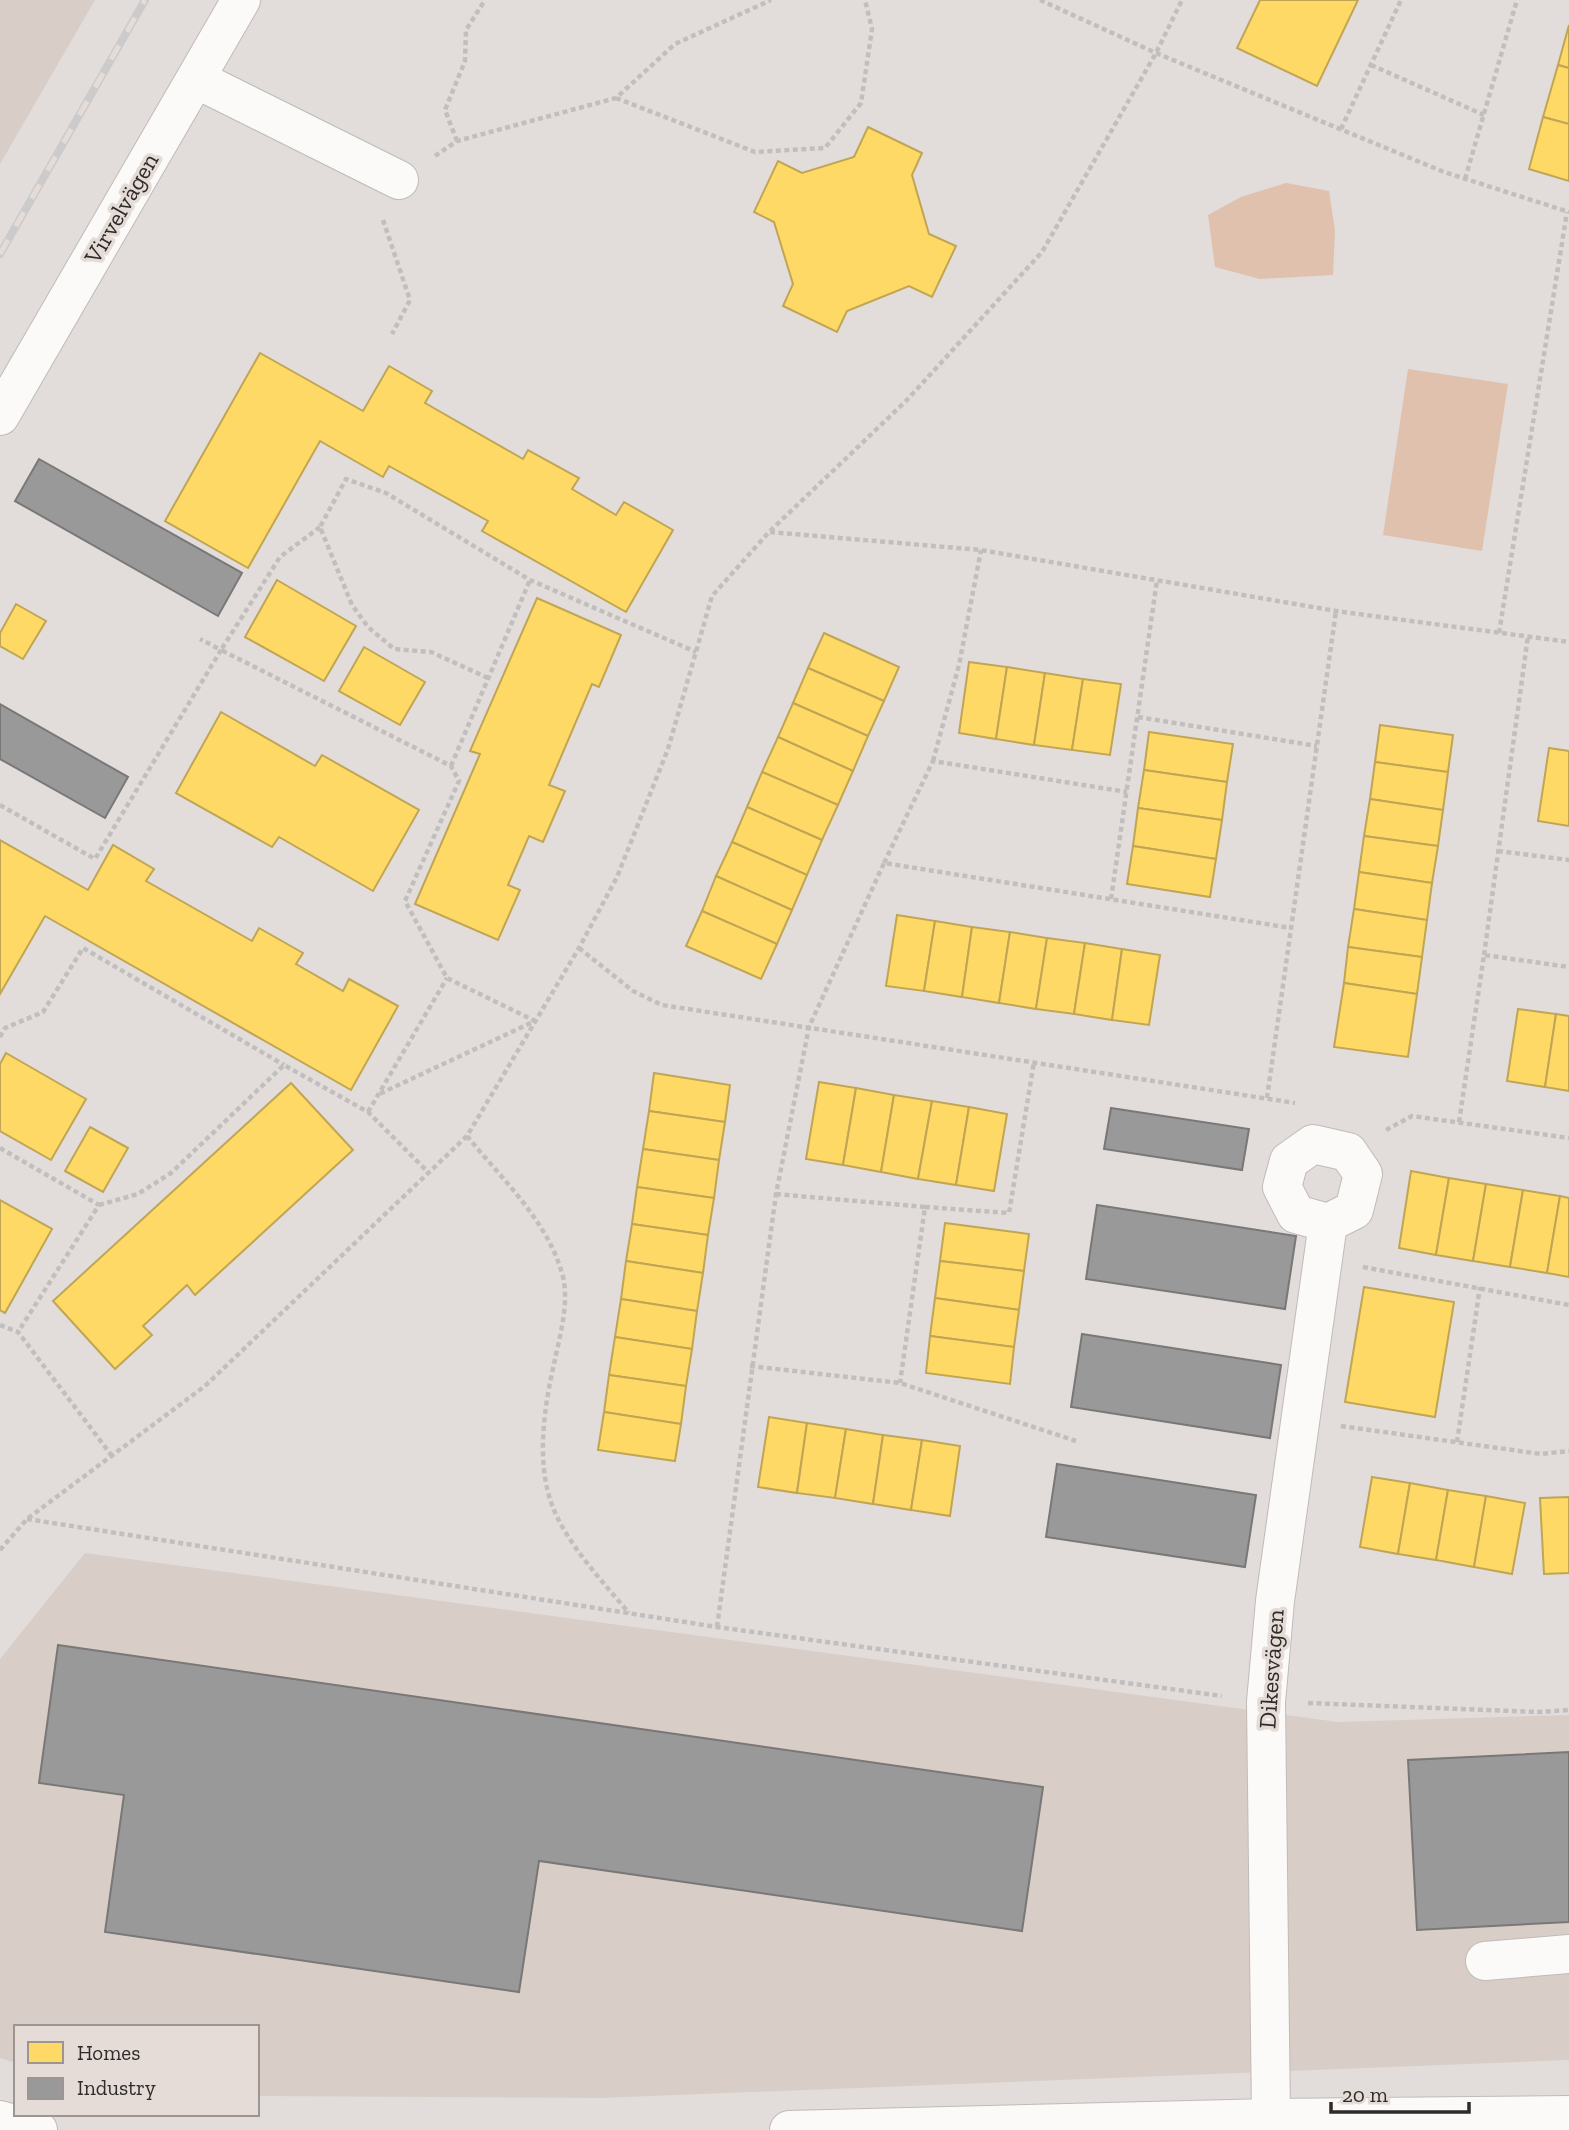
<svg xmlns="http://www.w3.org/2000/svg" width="1569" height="2130" viewBox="0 0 1569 2130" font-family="'Zilla Slab',serif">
<rect width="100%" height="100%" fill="#e2ddda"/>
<g fill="#d9cec7">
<path d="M0,0H95L0,164Z"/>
<path d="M85,1553L1338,1722L1569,1715V2060L601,2098L257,2096V2027H16V2063L0,2058V1659Z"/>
</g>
<g fill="#dfc1ad">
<path d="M1286,183L1329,191L1335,230L1333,275L1260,279L1215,267L1208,215L1241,197Z"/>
<path d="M1408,369L1508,384L1482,551L1383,535Z"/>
</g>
<g fill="#ffd966" stroke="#c0a554" stroke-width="2">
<path d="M1260,0H1358L1317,86L1237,48Z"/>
<path d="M1569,25V68L1558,65Z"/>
<path d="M1558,65L1569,68V124L1543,117Z"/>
<path d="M1543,117L1569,124V181L1529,169Z"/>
<path d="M868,127L922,153L912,175L929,234L956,246L932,297L909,286L847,311L837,332L783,306L793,284L774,222L754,212L778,161L802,173L854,157Z"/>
<path d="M260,353L363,411L389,366L432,391L425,403L523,459L528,450L579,478L572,489L616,515L624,502L673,530L626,612L482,531L488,521L389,466L383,477L320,441L248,568L165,521Z"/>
<path d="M277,580L356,626L324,681L245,637Z"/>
<path d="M537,598L621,635L599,687L592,684L549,785L565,791L543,842L529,836L508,885L520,890L498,940L415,904L480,754L470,751Z"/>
<path d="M16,604L46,621L23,659L0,646V633Z"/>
<path d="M824,633L899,667L884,701L808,668Z"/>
<path d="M364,647L425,682L400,725L339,691Z"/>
<path d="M969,662L1007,667L996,739L959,733Z"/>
<path d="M1007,667L1045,673L1034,745L996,739Z"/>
<path d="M808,668L884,701L868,736L793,703Z"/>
<path d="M1045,673L1083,679L1072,750L1034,745Z"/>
<path d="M1083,679L1121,684L1110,755L1072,750Z"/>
<path d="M793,703L868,736L853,771L778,737Z"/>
<path d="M221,712L315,766L322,755L419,810L373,891L279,837L272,847L176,793Z"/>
<path d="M1380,725L1453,735L1448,772L1375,762Z"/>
<path d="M1149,732L1233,744L1227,782L1144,770Z"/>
<path d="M778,737L853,771L838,805L762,772Z"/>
<path d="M1549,748L1569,751V826L1538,821Z"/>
<path d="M1375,762L1448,772L1443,810L1370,799Z"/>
<path d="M1144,770L1227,782L1222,820L1138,808Z"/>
<path d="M762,772L838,805L822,840L747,807Z"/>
<path d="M1370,799L1443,810L1438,846L1364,836Z"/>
<path d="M747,807L822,840L807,875L732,842Z"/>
<path d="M1138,808L1222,820L1216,859L1133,846Z"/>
<path d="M1364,836L1438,846L1432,883L1359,872Z"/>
<path d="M0,840L88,890L113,845L154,869L146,881L252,941L259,928L303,953L296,964L343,991L349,979L398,1006L351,1090L45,916L0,994Z"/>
<path d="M732,842L807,875L792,910L716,876Z"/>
<path d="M1133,846L1216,859L1210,897L1127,884Z"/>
<path d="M1359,872L1432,883L1427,920L1354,909Z"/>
<path d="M716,876L792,910L777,944L702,911Z"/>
<path d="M1354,909L1427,920L1422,957L1348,947Z"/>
<path d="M702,911L777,944L761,979L686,946Z"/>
<path d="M897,915L935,921L924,991L886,986Z"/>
<path d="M935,921L972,927L962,997L924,991Z"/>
<path d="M972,927L1010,932L999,1003L962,997Z"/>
<path d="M1010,932L1047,938L1036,1009L999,1003Z"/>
<path d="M1047,938L1085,943L1074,1014L1036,1009Z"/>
<path d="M1085,943L1122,949L1112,1020L1074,1014Z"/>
<path d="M1348,947L1422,957L1417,994L1344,983Z"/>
<path d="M1122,949L1160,955L1149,1025L1112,1020Z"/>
<path d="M1344,983L1417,994L1408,1057L1334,1047Z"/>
<path d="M1518,1009L1556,1014L1545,1087L1507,1081Z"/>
<path d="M1556,1014L1569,1016V1091L1545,1087Z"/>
<path d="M6,1053L86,1099L51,1160L0,1131V1064Z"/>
<path d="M654,1073L730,1085L725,1122L649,1111Z"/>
<path d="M819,1082L856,1088L843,1165L806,1159Z"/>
<path d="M291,1083L353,1150L195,1295L187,1285L143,1326L152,1335L115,1369L53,1301Z"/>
<path d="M856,1088L894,1095L881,1172L843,1165Z"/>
<path d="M894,1095L932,1101L918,1179L881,1172Z"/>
<path d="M932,1101L969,1107L956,1185L918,1179Z"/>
<path d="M969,1107L1007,1114L994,1191L956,1185Z"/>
<path d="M649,1111L725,1122L719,1160L643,1149Z"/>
<path d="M90,1127L128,1148L103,1192L65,1171Z"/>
<path d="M643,1149L719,1160L714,1198L637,1187Z"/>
<path d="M1411,1171L1449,1178L1436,1255L1399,1248Z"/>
<path d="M1449,1178L1486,1184L1473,1261L1436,1255Z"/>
<path d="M1486,1184L1523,1190L1510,1267L1473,1261Z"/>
<path d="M637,1187L714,1198L708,1235L632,1224Z"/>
<path d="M1523,1190L1560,1196L1547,1273L1510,1267Z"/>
<path d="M1560,1196L1569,1198V1277L1547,1273Z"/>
<path d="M0,1200L52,1229L5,1313L0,1310Z"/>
<path d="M945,1223L1029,1234L1024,1271L940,1261Z"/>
<path d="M632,1224L708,1235L703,1273L626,1261Z"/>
<path d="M626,1261L703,1273L697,1311L621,1299Z"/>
<path d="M940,1261L1024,1271L1019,1310L935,1298Z"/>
<path d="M1364,1287L1454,1302L1435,1417L1345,1402Z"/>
<path d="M935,1298L1019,1310L1014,1347L930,1336Z"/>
<path d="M621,1299L697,1311L692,1349L615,1337Z"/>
<path d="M930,1336L1014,1347L1010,1384L926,1373Z"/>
<path d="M615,1337L692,1349L686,1386L609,1375Z"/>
<path d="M609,1375L686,1386L681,1424L604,1412Z"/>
<path d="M604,1412L681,1424L675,1461L598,1450Z"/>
<path d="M769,1417L807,1423L797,1493L758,1487Z"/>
<path d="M807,1423L846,1429L835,1498L797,1493Z"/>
<path d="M846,1429L883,1435L873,1504L835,1498Z"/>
<path d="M883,1435L922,1440L911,1510L873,1504Z"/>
<path d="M922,1440L960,1446L950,1516L911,1510Z"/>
<path d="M1372,1477L1410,1483L1398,1554L1360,1547Z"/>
<path d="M1410,1483L1448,1490L1436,1560L1398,1554Z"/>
<path d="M1448,1490L1486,1496L1474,1567L1436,1560Z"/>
<path d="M1486,1496L1525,1503L1512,1574L1474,1567Z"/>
<path d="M1569,1497V1573L1544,1574L1540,1498Z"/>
</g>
<g fill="#999" stroke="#797877" stroke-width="2">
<path d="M39,459L242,573L218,616L15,501Z"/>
<path d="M0,704L128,777L105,818L0,759Z"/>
<path d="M1111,1108L1249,1129L1242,1170L1104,1149Z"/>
<path d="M1097,1205L1296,1236L1285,1309L1086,1279Z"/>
<path d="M1082,1334L1281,1365L1270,1438L1071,1407Z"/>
<path d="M1057,1464L1256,1495L1245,1567L1046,1537Z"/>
<path d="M58,1645L1043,1787L1022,1931L539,1861L519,1992L105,1932L124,1795L39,1783Z"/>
<path d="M1569,1752V1922L1417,1930L1408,1760Z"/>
</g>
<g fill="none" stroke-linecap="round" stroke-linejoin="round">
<g stroke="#bfbbb9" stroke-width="40">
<g id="minor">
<path d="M196,79L399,180"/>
<path d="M0,416L241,0"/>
<path d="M1485,1961L1569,1954"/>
<path d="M1271,2118L1266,1702L1275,1601L1328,1223L1354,1210L1363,1174L1348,1152L1313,1144L1289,1161L1282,1187L1296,1214L1328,1223"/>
<path d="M0,2120L38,2130"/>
<path d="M789,2130L1271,2118L1569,2115"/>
</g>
</g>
<g stroke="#c1bfbe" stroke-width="4.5" stroke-dasharray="5 3.5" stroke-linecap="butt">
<path d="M1040,0L1156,53L1444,172L1569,212"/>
<path d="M1371,65L1484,115"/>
<path d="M616,98L755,152L825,148L861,103L872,29L865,0"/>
<path d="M1341,129L1401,0"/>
<path d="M457,141L445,110L465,61L466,30L485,0"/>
<path d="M435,156L457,141L616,98L675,44L771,0"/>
<path d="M1465,179L1517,0"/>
<path d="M383,220L410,300L392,334"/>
<path d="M320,527L280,557L221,650L451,766L459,781L405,901L447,978L535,1021L377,1095"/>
<path d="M770,532L981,550L1336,611L1569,642"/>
<path d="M1499,633L1567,212"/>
<path d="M488,678L431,652L394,649L368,627L352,605L320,527L346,479L386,493L530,580L696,652"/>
<path d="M1138,717L1317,746"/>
<path d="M933,761L959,665L981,550"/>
<path d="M451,766L530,580"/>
<path d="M0,805L95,859L221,650L200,639"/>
<path d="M1498,851L1569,860"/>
<path d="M884,863L933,761L1127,792"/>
<path d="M1111,899L1157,580"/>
<path d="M579,948L633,991L662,1005L1295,1103"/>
<path d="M1484,955L1528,636"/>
<path d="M0,1037L5,1028L43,1012L83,948L284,1065"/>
<path d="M1267,1098L1336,611"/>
<path d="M368,1112L447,978"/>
<path d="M1459,1122L1484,955L1569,967"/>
<path d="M1386,1130L1412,1116L1569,1138"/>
<path d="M467,1136C500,1177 545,1218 561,1270C571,1298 560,1335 554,1364C544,1408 536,1462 552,1505C566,1543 603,1582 629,1613"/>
<path d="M0,1148L99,1205L18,1332"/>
<path d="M776,1194L925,1207L900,1383"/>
<path d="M99,1205L138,1194L171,1173L284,1065L368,1112L429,1173"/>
<path d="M925,1207L1009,1213L1034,1062"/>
<path d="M1363,1267L1569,1305"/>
<path d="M0,1325L18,1332L112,1456"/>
<path d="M750,1366L900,1383L1076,1441"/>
<path d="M1341,1426L1541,1454L1569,1451"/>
<path d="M1457,1442L1480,1287"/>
<path d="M27,1519L717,1627L1222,1696"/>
<path d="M0,1550L27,1519L205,1386L467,1136L579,948L617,877L668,749L712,596L769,532L907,400L1042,252L1156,53L1182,0"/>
<path d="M717,1627L776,1194L809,1027L884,863L1291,928"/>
<path d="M1308,1703L1538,1712L1569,1710"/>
</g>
<use href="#minor" stroke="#fbfaf9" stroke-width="38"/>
<g stroke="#cccaca" stroke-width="8">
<path id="rail" d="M0,254L145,0"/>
</g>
<use href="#rail" stroke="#e5dcd7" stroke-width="5" stroke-dasharray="16" stroke-linecap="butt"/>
</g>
<g text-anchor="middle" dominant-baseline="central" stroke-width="7" stroke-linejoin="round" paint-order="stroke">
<g font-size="24" fill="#2e2b29" stroke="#e5dcd7">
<text transform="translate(121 208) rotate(-60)">Virvelvägen</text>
<text transform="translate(1271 1669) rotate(-86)">Dikesvägen</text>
</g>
</g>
<rect x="14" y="2025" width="245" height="91" fill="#e5dcd7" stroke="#9c9591" stroke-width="2"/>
<rect x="28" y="2042" width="35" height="21" fill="#ffd966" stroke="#9c9591" stroke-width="2"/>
<text x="77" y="2060" font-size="21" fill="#2e2b29">Homes</text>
<rect x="28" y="2078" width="35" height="21" fill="#999999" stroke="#9c9591" stroke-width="2"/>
<text x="77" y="2095" font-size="21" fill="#2e2b29">Industry</text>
<path d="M1331 2102v10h138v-10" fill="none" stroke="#2e2b29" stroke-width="3.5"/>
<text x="1342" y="2102" font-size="21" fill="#2e2b29" stroke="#e5dcd7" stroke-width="5" paint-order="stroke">20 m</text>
</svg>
